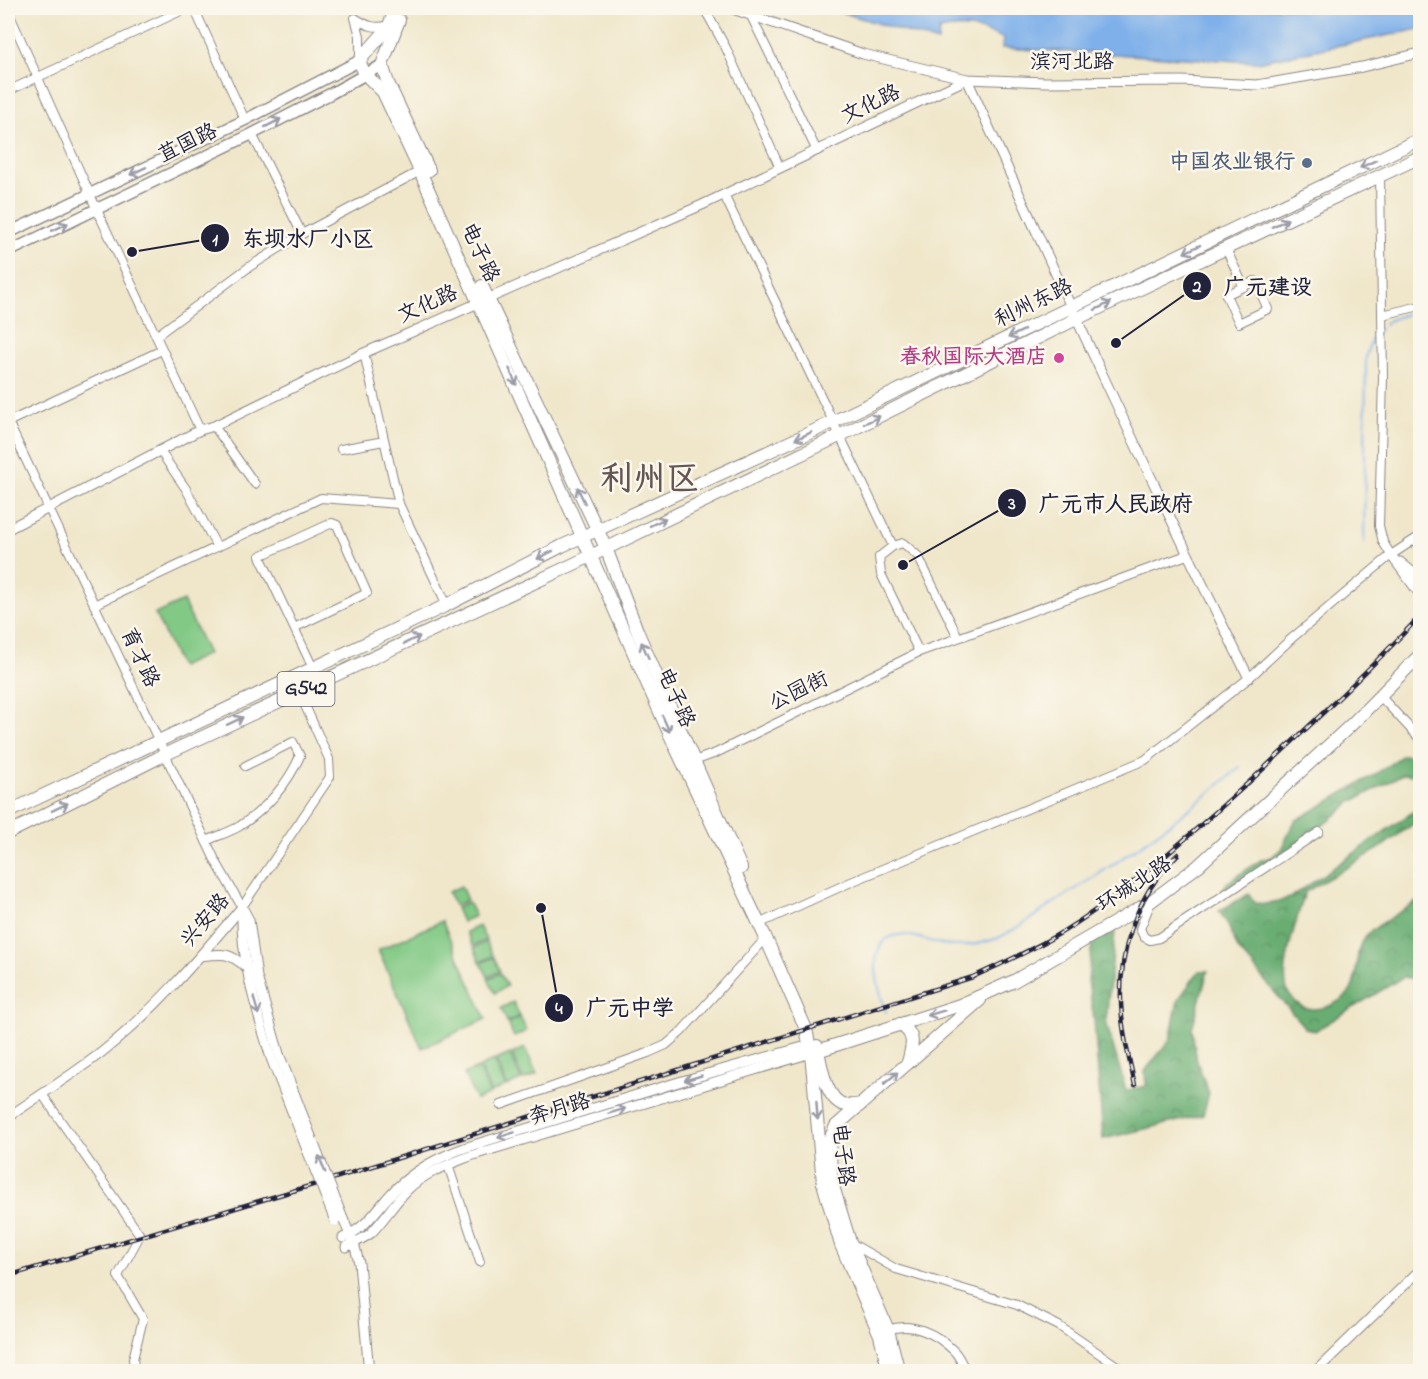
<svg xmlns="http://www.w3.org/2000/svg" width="1428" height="1379" viewBox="0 0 1428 1379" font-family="'Indie Flower','LXGW WenKai TC',sans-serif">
<defs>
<pattern id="forest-crowns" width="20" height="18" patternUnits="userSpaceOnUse" patternTransform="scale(1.5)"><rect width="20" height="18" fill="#69ad72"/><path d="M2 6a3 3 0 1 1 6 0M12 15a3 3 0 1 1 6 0" fill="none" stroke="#568c5f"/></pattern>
</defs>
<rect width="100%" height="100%" fill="#fbf7ec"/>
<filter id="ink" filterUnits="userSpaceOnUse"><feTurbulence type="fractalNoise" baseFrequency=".0167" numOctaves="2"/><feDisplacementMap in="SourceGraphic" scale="12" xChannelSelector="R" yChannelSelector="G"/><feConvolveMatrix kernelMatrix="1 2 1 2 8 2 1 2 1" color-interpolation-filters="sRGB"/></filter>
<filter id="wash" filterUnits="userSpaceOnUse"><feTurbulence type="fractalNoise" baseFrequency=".008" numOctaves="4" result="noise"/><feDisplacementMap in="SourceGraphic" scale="24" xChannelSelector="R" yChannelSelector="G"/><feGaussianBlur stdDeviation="1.35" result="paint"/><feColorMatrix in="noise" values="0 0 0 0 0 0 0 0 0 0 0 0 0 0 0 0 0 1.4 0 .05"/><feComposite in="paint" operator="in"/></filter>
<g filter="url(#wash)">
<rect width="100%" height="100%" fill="#f0e7cb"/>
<g fill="url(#forest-crowns)" stroke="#466856" stroke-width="1.5">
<path d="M1403,755L1415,756L1420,764V781L1415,775L1404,774L1353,801L1317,830L1226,892H1221L1227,883L1246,870L1261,860L1272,857L1281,849L1295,821L1374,775Z"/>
<path d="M1420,807V819L1380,848L1305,892C1298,916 1282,961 1286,985C1287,996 1300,1009 1311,1009C1325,1009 1337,1004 1348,994C1360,982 1353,953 1364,938C1370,928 1409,907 1420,900V978L1414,979L1403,977L1315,1031L1305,1028L1238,949L1227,923L1219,911L1249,894L1255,903L1266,904L1290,898Z"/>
<path d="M1115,932L1106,1022L1126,1090L1146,1086L1145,1071L1170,1040L1178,1000L1199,971H1208L1192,1028L1197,1062L1209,1093L1203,1115L1103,1139L1094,1019L1088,981L1092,942Z"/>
</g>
<g fill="#82c985" stroke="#527660" stroke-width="1.5">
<path d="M183,601L208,654L180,667L155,614Z"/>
<path d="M461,886L467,900L455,906L448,892Z"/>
<path d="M468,902L475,916L462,922L456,908Z"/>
<path d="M442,921L486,1019L422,1048L378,950Z"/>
<path d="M479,926L486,940L473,946L466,932Z"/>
<path d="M486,942L493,956L480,962L474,948Z"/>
<path d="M494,957L500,971L488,977L481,963Z"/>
<path d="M500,973L507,986L495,993L488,979Z"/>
<path d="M513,1002L520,1016L507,1022L501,1008Z"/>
<path d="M520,1017L527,1031L514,1037L508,1023Z"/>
<path d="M525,1048L537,1074L523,1080L512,1054Z"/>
<path d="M510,1054L521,1080L507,1086L496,1060Z"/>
<path d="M494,1060L505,1086L491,1093L480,1067Z"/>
<path d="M478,1068L490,1094L476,1100L464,1074Z"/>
</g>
<path fill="#7fb0ea" stroke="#506992" stroke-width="1.5" d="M828,8H1420V29L1257,62L1002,48L1003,38C981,29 963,24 939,30L938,42Z"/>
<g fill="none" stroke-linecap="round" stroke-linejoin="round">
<g stroke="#7fb0ea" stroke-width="2">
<path d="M1384,325L1388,321L1406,314"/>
<path d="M1364,544L1366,356L1372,338L1380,329"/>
<path d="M886,1012C880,993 866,954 887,939C904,928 927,942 944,945C963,948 981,944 998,938C1018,929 1041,911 1060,899C1124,859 1183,817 1240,767"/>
</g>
</g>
</g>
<g filter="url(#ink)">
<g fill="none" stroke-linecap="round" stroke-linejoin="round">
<g stroke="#898483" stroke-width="10">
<g id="minor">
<path d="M194,8L245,120"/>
<path d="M704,8L726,48L780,168"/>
<path d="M8,11L97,210L200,430"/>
<path d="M750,14L817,151"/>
<path d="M360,60V36L355,18C367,26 375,29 389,25"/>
<path d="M8,91L187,8"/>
<path d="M252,134L302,234"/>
<path d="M1380,176L1383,378L1379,526L1383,542L1391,555"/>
<path d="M724,195L893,546"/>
<path d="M1226,249L1244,287"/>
<path d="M1255,281L1268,309L1239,323L1226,295Z"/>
<path d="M1382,315L1420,306"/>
<path d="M156,336L249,267L302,234L424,169"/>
<path d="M364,353L399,504L447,605"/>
<path d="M8,422L215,860L242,907L330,777L329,759L299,692"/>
<path d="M8,422L162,350"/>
<path d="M214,426L255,484"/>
<path d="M341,449L384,441"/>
<path d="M160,451L186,489L217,547"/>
<path d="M94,605L321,498L399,504"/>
<path d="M294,628L367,593L337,525L332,523L260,556L313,668"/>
<path d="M958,637L918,556L903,543L893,546L879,557L881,574L919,652L1187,555"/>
<path d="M1380,696L1420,739"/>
<path d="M694,761L716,753L919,652"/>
<path d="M206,841C217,836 230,832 240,826C266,809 288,784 300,756L293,742L245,766"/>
<path d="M1150,904L1140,929L1144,937L1150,940L1159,938L1319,832"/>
<path d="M765,921L851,882L1145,760L1249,678L1291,639L1391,555L1420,536"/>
<path d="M42,1094L140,1235L118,1276L143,1319L133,1359L135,1372"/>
<path d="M501,1105L648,1053L666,1045L681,1032L766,938"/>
<path d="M448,1165L480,1262"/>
<path d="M851,1243L896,1269L1017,1305L1059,1326L1126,1372"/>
<path d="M888,1330C912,1321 937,1334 954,1351C959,1356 963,1365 966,1372"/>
</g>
</g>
<g stroke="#898483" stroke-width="11">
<g id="tertiary">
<path d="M730,8L863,54L967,79L1045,82L1182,81L1257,85L1362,67L1420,53"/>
<path d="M8,529L200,430L214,426L364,353L702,205L967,79C1058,280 1150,481 1249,678"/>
<path d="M1391,555L1419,593"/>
<path d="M1400,562L1420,578"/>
<path d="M242,907C240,960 256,1008 271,1058"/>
<path d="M242,907L249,920L257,977L279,1054"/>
<path d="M200,956C223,953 229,952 247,968"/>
<path d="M8,1117C39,1096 72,1075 102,1052C155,1010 198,959 242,907"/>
<path d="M343,1219L354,1243L359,1263L369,1372"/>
<path d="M343,1238C373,1224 378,1204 401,1184C421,1166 442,1156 467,1147L682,1081L810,1045"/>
<path d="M346,1247C355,1242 363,1239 371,1233C384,1220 394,1203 407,1190C425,1172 450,1164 473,1155L811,1053"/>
<path d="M1315,1372L1420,1270"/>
</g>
</g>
<g stroke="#898483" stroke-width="13">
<g id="secondary">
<path d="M8,233L245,120L359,61"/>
<path d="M8,252L252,134L332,93L382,65"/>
</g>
</g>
<g stroke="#898483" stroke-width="14">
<g id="primary">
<path d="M396,8L388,28L359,61L365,74L383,92L420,171L675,746L764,934L806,1029L811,1053L823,1183L841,1245L880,1335L889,1372"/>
<path d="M399,20L382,65L388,83L429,170"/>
<path d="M482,286L606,548L638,633L741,868"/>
<path d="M900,1024C917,1036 912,1045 908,1063"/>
<path d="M817,1046C821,1063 825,1102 846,1105C851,1106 856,1105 861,1104"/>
<path d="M811,1053L960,1005L1014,981L1150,902L1198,866L1352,724L1420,655"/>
<path d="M899,1372L888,1330L850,1242L832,1183L829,1141L836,1126L980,1000"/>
</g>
</g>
<g stroke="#898483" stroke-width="14">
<g id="trunk">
<path d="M8,812L447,605L562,546L816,430L1420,139"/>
<path d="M8,833L166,754L574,564L839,436L1076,319L1420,157"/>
</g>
</g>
<use href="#minor" stroke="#fff" stroke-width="8"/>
<use href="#tertiary" stroke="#fff" stroke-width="9"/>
<use href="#secondary" stroke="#fff" stroke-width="10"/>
<use href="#primary" stroke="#fff" stroke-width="12"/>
<use href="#trunk" stroke="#fff" stroke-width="12"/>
<g stroke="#22223b" stroke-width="4.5">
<g id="rail">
<path d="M1135,1085C1130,1063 1124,1040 1122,1017C1116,958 1134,896 1178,854"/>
<path d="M8,1276L316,1184L973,977C1005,962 1037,948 1067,929C1132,888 1190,835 1247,784C1306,729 1365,675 1420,616"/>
</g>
</g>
<use href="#rail" stroke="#fbf7ec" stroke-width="2" stroke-dasharray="7" stroke-linecap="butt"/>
<g stroke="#898483" stroke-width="11" stroke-linecap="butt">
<g id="tertiary-bridge">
<path d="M279,1054L343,1219"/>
<path d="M271,1058L335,1221"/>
</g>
</g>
<use href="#tertiary-bridge" stroke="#fff" stroke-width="9"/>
</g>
<defs><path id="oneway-shaft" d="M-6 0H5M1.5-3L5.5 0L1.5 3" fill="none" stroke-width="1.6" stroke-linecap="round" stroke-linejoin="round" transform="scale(1.5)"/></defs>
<g stroke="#9c9ca7">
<use href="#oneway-shaft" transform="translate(273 123) rotate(-27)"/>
<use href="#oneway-shaft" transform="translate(1368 164) rotate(154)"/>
<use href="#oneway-shaft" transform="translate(138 171) rotate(155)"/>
<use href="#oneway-shaft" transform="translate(1280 223) rotate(-25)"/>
<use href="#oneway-shaft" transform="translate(60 227) rotate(-25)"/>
<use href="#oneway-shaft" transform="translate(1192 249) rotate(154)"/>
<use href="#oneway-shaft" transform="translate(1103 306) rotate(-25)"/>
<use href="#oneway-shaft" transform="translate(1016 334) rotate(154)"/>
<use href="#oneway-shaft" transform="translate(513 377) rotate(67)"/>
<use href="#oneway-shaft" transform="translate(872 420) rotate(-26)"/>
<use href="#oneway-shaft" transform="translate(803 436) rotate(156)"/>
<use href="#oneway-shaft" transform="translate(581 495) rotate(-115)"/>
<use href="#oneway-shaft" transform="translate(658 522) rotate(-26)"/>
<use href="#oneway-shaft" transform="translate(545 555) rotate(153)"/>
<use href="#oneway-shaft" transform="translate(412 640) rotate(-26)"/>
<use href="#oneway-shaft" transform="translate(645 650) rotate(-114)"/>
<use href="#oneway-shaft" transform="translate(235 721) rotate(-25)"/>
<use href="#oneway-shaft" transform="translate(666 724) rotate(66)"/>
<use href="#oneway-shaft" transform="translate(60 807) rotate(-26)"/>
<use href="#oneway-shaft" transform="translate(256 1006) rotate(74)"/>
<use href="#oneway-shaft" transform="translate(936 1013) rotate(163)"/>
<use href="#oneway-shaft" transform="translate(693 1078) rotate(164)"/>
<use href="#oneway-shaft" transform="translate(891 1078) rotate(-40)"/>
<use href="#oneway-shaft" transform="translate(617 1111) rotate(-17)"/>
<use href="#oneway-shaft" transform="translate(817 1111) rotate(86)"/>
<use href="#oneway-shaft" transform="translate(506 1135) rotate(163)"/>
<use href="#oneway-shaft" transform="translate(322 1164) rotate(-111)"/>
</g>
</g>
<circle fill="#5c6f8a" stroke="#fbf7ec" stroke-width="2" cx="1307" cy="163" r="6"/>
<circle fill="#d1479c" stroke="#fbf7ec" stroke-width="2" cx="1059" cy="358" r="6"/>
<g text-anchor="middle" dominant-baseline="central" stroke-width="5" stroke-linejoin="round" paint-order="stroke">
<rect fill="#fbf7ec" stroke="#636270" stroke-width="1.5" x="277.5" y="672" width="57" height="34" rx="4.5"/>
<g font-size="20" font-weight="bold" fill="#22223b">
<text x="306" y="689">G542</text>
</g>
<g font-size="21" fill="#22223b" stroke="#fbf7ec">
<text x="1072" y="63">滨河北路</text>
<text transform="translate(871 105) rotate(-26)">文化路</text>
<text transform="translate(188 144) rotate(-26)">苴国路</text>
<text transform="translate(479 253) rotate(65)">电子路</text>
<text transform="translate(1034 304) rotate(-26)">利州东路</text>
<text transform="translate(428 305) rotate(-24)">文化路</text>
<text transform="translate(139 658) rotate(65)">育才路</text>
<text transform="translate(799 692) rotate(-26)">公园街</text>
<text transform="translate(675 698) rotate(66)">电子路</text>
<text transform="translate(1135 885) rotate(-33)">环城北路</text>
<text transform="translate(206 921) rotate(-50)">兴安路</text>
<text transform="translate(560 1110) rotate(-17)">奔月路</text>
<text transform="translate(842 1155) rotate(83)">电子路</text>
</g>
<g font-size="21" font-weight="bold" fill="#4e5e75" stroke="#fbf7ec" text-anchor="end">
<text x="1295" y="163">中国农业银行</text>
</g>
<g font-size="21" font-weight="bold" fill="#b23c85" stroke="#fbf7ec" text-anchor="end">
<text x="1047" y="358">春秋国际大酒店</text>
</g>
<g font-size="33" font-weight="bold" fill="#655656" stroke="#fbf7ec">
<text x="650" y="481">利州区</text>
</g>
</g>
<path fill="none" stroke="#22223b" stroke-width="2" d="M132 252L215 238M1116 343L1197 286M903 565L1012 503M541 908L559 1008"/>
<g fill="#22223b" stroke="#fbf7ec" stroke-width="2">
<circle cx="132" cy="252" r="6"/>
<circle cx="1116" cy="343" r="6"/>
<circle cx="903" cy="565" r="6"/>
<circle cx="541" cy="908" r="6"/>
<circle cx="215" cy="238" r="15"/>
<circle cx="1197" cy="286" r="15"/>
<circle cx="1012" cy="503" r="15"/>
<circle cx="559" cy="1008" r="15"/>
</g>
<g font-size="18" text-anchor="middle" font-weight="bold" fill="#fff">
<text x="215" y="245">1</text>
<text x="1197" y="292">2</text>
<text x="1012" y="509">3</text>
<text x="559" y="1014">4</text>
</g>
<g font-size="22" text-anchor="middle" font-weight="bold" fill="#22223b" stroke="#fbf7ec" stroke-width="5" stroke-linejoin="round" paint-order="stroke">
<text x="308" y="246">东坝水厂小区</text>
<text x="1268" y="294">广元建设</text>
<text x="1116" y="511">广元市人民政府</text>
<text x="630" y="1015">广元中学</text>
</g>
<rect width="1428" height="1379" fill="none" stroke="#fbf7ec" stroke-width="30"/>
</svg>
